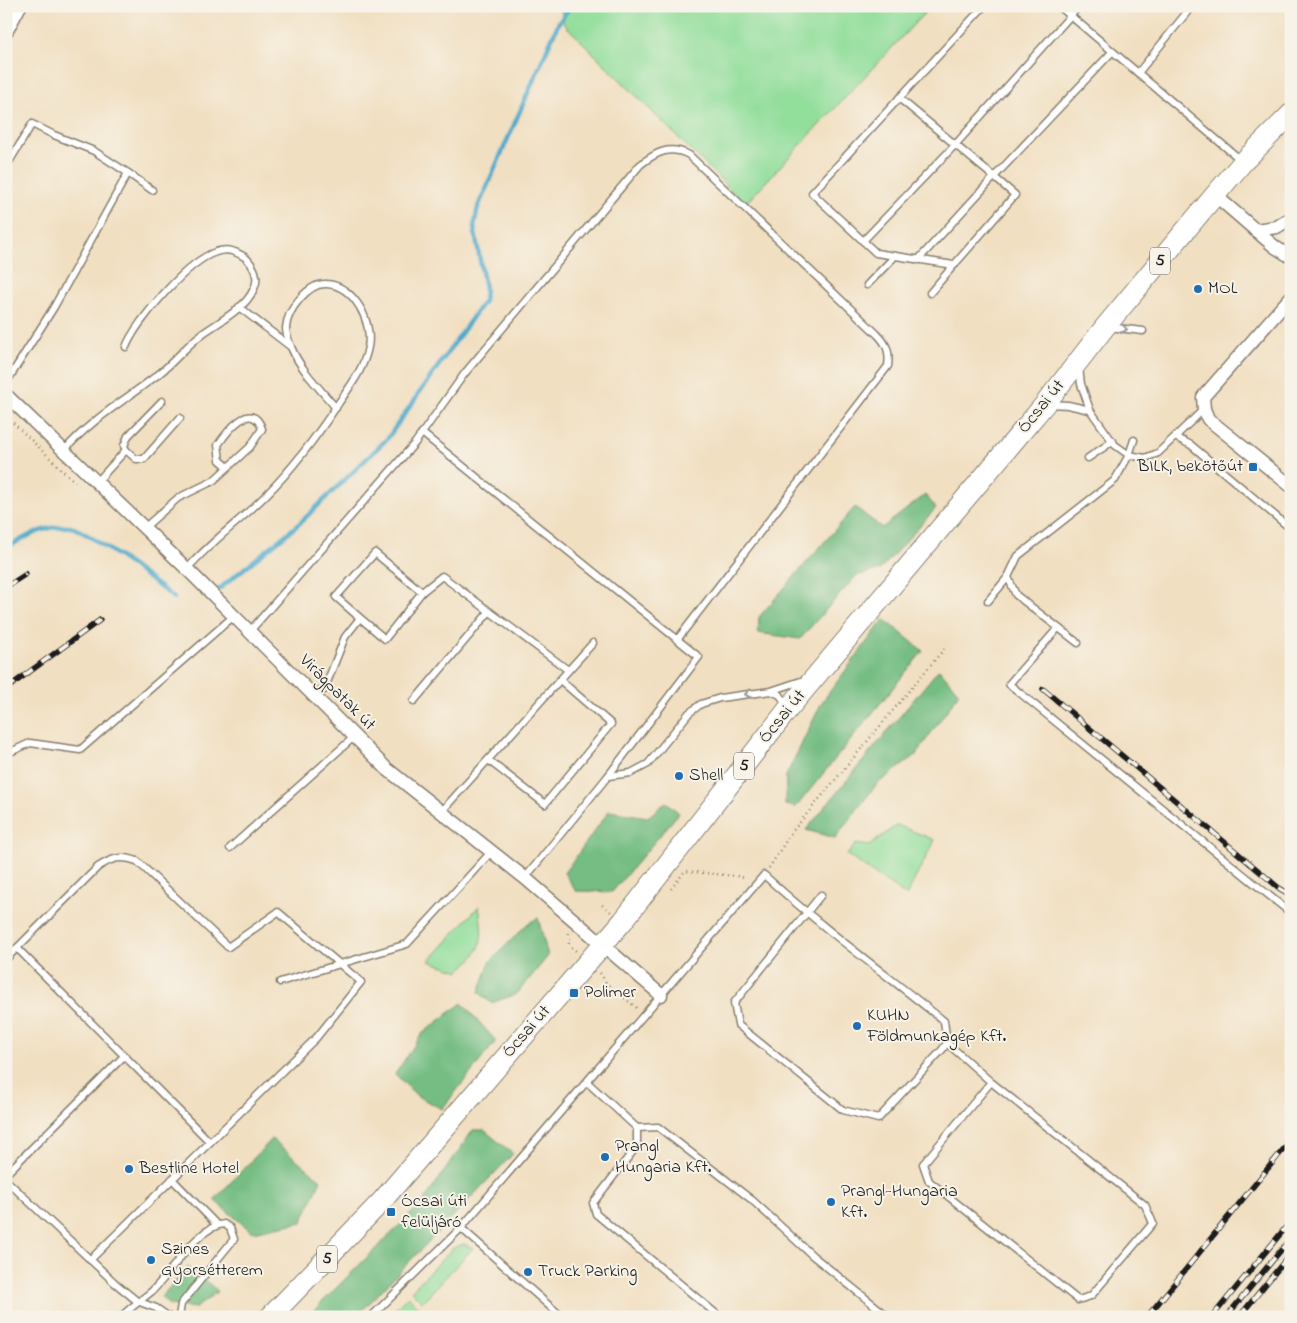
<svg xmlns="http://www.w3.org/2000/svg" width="1297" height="1323" viewBox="0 0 1297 1323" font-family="'Indie Flower',sans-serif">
<rect width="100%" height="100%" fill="#f7f3e8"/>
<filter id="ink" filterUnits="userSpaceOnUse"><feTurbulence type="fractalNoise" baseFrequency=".02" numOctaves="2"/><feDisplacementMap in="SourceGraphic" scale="10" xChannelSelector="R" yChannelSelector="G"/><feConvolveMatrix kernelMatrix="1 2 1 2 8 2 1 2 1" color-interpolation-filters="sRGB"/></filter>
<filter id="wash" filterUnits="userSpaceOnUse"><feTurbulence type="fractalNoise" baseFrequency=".0096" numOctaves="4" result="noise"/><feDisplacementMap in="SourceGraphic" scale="20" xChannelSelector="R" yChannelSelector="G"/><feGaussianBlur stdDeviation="1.12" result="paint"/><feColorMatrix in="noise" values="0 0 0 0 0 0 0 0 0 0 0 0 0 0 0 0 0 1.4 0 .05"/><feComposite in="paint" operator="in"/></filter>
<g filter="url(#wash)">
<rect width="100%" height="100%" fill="#f1dfc1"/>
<g fill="#92de9b" stroke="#577d5c">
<path d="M560,6H931L745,204L564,24Z"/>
<path d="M897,825L935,840L906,896L847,855L856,844L869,846Z"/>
<path d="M479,906C483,939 486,948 459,971L429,961Z"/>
<path d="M464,1244L473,1248L422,1302L411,1291L453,1248Z"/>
<path d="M408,1296L418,1306L408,1317H387Z"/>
</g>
<g fill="#75bd83" stroke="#486c50">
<path d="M925,495L936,508L880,570L856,576L800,639L758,633L759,617L855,507L882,528Z"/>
<path d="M884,619L923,651L796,807L785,805L786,776L822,702Z"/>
<path d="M939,669L959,693L915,756L877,784L835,838L806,830Z"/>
<path d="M666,802L679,813L612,892L576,891L564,873L609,811L648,817Z"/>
<path d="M538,918L548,956L517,994L491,1003L479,992L490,962L527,924Z"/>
<path d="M462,1003L496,1041L442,1109L417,1096L395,1074L422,1034Z"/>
<path d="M473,1130H484L513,1154L356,1317H307L423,1202Z"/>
<path d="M272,1139L321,1180L302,1222L252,1232L214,1200Z"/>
<path d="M188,1267L218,1291L196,1308L169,1305L161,1297Z"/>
</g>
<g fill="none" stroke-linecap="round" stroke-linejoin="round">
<g stroke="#4eaacc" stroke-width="4.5">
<path d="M6,549C25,536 46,525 70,527C85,528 157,585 174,598"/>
<path d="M219,589L300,523L387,439L484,301L485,288L474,227L478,207L559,22L571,6"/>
</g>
</g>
</g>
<g filter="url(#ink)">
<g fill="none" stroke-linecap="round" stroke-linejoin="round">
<g stroke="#867e6e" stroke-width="9">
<g id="service">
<path d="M984,6L812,193L876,253L954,265L1015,195L994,177L1112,52"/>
<path d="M1059,6L1242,161"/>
<path d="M1138,73L1192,6"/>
<path d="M899,98L994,177L918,260"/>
<path d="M128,173L152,190"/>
<path d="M863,241L955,145L1079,6"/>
<path d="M867,285L895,256"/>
<path d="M930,293L954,265"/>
<path d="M239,307L291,347"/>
<path d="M1109,327L1143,331"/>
<path d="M1079,368L1081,384L1090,410L1115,445L1129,455L1145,458L1158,453L1204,409"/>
<path d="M6,383L54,307L128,173L94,151L54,135L32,124L9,162"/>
<path d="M1049,404L1068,405L1090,410"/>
<path d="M422,433L699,657L608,776L525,878"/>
<path d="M1175,437L1191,445L1291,529"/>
<path d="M126,450L136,459H144L180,418"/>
<path d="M64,451C91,419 127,399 160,373C175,361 187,345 202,334C217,323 235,314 247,300C252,294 258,283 256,276C255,268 248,258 241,255C233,250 224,249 216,252C189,260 136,321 126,347"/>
<path d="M1088,458L1113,441"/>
<path d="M96,483L126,450L124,446L128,436L162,401"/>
<path d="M144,528L178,498L213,481L250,447L262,429C252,398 226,433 218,445L220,460L228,467"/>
<path d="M187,569C212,540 242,520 268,493C295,466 319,433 340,401C352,384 364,368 368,347C373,323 355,286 327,284C308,282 287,311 286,328C286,333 289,342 291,347C300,369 320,389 336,408"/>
<path d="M1008,577L1016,595L1078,643"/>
<path d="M422,592L442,576L568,670"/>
<path d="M988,601L1008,577L1018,556L1115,480L1129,455L1134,440"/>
<path d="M1058,628L1009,684L1287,910L1291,905"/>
<path d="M250,631L415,443L465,373L640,165C656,152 670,145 689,155L877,334C887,344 890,352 888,366L677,640"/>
<path d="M771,691L804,680"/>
<path d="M311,692L324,690L345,637L360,618L385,639L422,592L375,553L336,597L360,618"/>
<path d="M414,701L489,612"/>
<path d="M6,754L30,743L80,750L235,615"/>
<path d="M488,760L545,804L611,724L560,680"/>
<path d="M608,776L631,773L648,764L689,713L701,704L720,698L771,691L780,695L787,705"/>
<path d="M441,812L593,643"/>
<path d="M230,848L355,736"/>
<path d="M17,948L210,1142"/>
<path d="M6,959L98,867C112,858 121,855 137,861L228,947L278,912L361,982L317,1037L90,1260"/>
<path d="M280,982L407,944L492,851"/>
<path d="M947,1043L991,1082L1145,1205L1153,1223L1091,1296L1078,1300L929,1181L923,1164L991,1082"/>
<path d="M587,1082L637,1128L658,1127L752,1200L813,1256L889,1317"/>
<path d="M637,1128V1146L593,1203L596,1214L720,1317"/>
<path d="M6,1174L124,1056"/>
<path d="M172,1179L216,1224"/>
<path d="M6,1180L115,1283L137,1301L156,1308L169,1317"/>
<path d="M461,1228L562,1317"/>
<path d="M121,1317C130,1308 141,1300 151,1292C171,1274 197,1226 224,1224L230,1228L234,1239L181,1304L179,1317"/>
<path d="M371,1317L461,1228L764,875C821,927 884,973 944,1021L947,1043L942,1050L878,1119L843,1110L738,1025L734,1003L821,895"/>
</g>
</g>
<g stroke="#867e6e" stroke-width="15">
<g id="minor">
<path d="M6,32L20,6"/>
<path d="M1215,195L1275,247L1291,257"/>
<path d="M1255,230L1277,227L1291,218"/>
<path d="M1291,297L1203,397L1204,409L1208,419L1291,486"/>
<path d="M6,395L187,569L387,769L525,878L661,995"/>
</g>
</g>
<g stroke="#867e6e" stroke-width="22">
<path id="primary" d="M270,1317L381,1202L623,921L789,708L1045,404L1105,327L1215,195L1243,162L1291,114"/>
</g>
<g stroke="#867e6e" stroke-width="2.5" stroke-dasharray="1 4" stroke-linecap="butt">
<path d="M6,416L75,482"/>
<path d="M769,868L791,833L944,649"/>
<path d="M671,889L685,871L746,877"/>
<path d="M602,905L611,912"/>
<path d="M568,933L569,945L576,951"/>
<path d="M600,973L607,984L638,1009"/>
</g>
<use href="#service" stroke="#fff" stroke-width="6"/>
<use href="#minor" stroke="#fff" stroke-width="12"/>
<use href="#primary" stroke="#fff" stroke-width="20"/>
<g stroke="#1c1c1c" stroke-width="5.5">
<g id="rail">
<path d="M6,587L26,574"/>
<path d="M6,689L100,620"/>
<path d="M1043,689L1279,888L1291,895"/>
<path d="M1147,1317L1291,1140"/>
<path d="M1212,1317L1291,1221"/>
<path d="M1226,1317L1291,1238"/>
<path d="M1239,1317L1291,1253"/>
</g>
</g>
<use href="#rail" stroke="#f7f3e8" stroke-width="4" stroke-dasharray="11" stroke-linecap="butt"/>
</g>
<defs><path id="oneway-chevron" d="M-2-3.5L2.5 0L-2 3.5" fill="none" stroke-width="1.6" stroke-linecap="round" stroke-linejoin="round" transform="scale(1.25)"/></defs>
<g stroke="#999">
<use href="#oneway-chevron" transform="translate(1124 329) rotate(7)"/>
<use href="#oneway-chevron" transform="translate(748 694) rotate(172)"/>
</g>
</g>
<g fill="#1f6fb2" stroke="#f7f3e8" stroke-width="2">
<circle cx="1198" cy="289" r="5"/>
<rect x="1248" y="462" width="10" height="10" rx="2.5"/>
<circle cx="679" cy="776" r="5"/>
<rect x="569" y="988" width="10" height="10" rx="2.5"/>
<circle cx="857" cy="1026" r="5"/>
<circle cx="605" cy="1157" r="5"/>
<circle cx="129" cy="1169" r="5"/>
<circle cx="831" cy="1202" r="5"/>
<rect x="386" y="1207" width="10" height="10" rx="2.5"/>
<circle cx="151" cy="1260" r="5"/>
<circle cx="528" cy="1272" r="5"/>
</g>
<g text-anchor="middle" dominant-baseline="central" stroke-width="4" stroke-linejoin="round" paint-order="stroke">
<g fill="#f7f3e8" stroke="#5e5c59" stroke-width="1">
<rect x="1150" y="247.5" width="20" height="27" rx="4"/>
<rect x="734" y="752.5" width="20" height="27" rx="4"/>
<rect x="317" y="1245.5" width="20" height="27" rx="4"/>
</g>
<g font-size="16" font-weight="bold" fill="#1c1c1c">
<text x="1160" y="261">5</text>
<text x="744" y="766">5</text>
<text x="327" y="1259">5</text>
</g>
<g font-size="18" fill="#1c1c1c" stroke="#f7f3e8" text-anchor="start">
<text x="1208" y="289">MOL</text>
<text x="1243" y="467" text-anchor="end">BILK, bekötőút</text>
<text x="689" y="776">Shell</text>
<text x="584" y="993">Polimer</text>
<text x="867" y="1016">KUHN<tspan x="867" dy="21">Földmunkagép Kft.</tspan></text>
<text x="615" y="1147">Prangl<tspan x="615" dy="21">Hungaria Kft.</tspan></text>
<text x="139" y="1169">Bestline Hotel</text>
<text x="841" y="1192">Prangl-Hungaria<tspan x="841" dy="21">Kft.</tspan></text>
<text x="401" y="1202">Ócsai úti<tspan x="401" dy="21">felüljáró</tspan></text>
<text x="161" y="1250">Szines<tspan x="161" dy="21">Gyorsétterem</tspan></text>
<text x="538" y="1272">Truck Parking</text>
</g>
<g font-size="18" fill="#1c1c1c" stroke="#f7f3e8">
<text transform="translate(1042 407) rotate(-51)">Ócsai út</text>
<text transform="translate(337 693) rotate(45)">Virágpatak út</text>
<text transform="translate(783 717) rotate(-51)">Ócsai út</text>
<text transform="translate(527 1032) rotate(-49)">Ócsai út</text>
</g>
</g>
<rect width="1297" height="1323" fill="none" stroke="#f7f3e8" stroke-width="25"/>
</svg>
